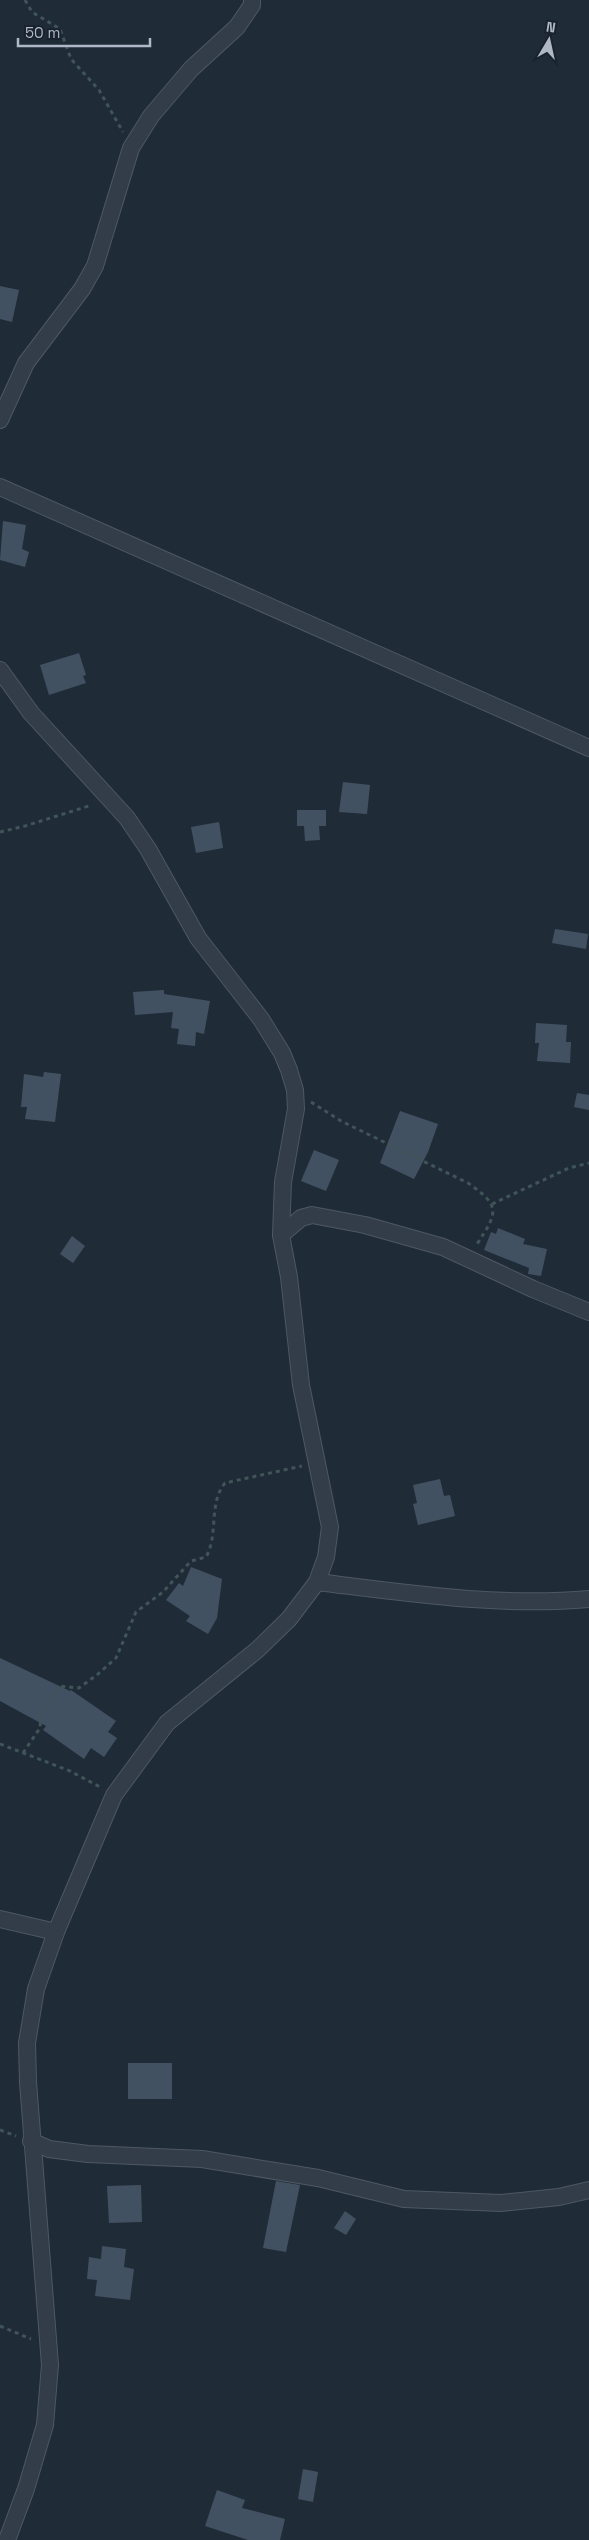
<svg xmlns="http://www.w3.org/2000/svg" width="589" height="2540" viewBox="0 0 589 2540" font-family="'Space Grotesk',sans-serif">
<rect width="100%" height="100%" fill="#202b38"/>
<g fill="#425161">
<path d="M0,286L19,290L12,322L0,319Z"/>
<path d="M3,521L26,525L22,549L29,552L25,567L0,560Z"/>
<path d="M79,653L86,675L83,676L86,683L49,695L40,665Z"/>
<path d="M343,782L370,785L367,814L339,812Z"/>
<path d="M297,810H326V826H319L320,840L305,841L304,826H297Z"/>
<path d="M219,822L223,848L196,853L191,827Z"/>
<path d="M555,929L588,934L586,949L552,943Z"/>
<path d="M164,990V994L210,1001L204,1034L196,1032L195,1046L177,1044L179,1029L171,1028L173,1012L135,1015L133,992Z"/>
<path d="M536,1023L567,1025L566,1042H571L570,1063L537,1061L539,1043H535Z"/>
<path d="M44,1072L61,1074L55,1122L25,1119L27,1107H21L24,1074L43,1077Z"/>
<path d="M577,1093L589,1095V1110L574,1107Z"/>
<path d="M400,1111L438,1124L428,1152L414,1179L380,1163Z"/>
<path d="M314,1150L339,1160L326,1191L301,1181Z"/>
<path d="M498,1228L525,1239L523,1244L547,1249L541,1276L528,1274L529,1268L484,1250L491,1232L496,1234Z"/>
<path d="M72,1236L85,1246L73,1263L60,1254Z"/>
<path d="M440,1479L444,1496L450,1495L455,1516L418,1525L413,1504L417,1503L413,1485Z"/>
<path d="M191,1567L222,1579L217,1618L208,1634L186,1621L190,1616L166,1600L179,1583L183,1586Z"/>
<path d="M0,1658L70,1691L71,1690L116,1721L108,1732L117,1738L104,1757L91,1748L84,1759L43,1730L46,1726L0,1701Z"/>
<rect x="128" y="2063" width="44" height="36"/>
<path d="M276,2181L300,2185L286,2252L263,2248Z"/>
<path d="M141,2185L142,2222L109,2223L107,2186Z"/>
<path d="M345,2211L356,2219L346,2235L334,2228Z"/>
<path d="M102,2246L126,2249L124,2267L134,2269L130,2300L95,2296L97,2280L87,2279L89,2257L101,2259Z"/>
<path d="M303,2469L318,2472L313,2502L298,2499Z"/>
<path d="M217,2490L245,2500L242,2508L285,2519L280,2540H248L205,2526Z"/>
</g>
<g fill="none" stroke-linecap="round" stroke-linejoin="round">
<g stroke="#4e5864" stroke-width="18">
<g id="street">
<path d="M0,420L26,363L82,289L95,266L131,148L151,116L191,69L237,27L252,5V0"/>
<path d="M0,487L589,748"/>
<path d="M0,670L31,713L127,818L148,849L198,938L261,1019L282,1053L289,1070L295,1090L296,1109L283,1182L281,1235L289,1277L301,1385L330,1527L326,1557L317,1582L289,1619L257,1650L167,1723L114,1795L56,1932L36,1989L27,2043L28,2082L50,2365L45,2425L26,2489L7,2540"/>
<path d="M281,1235L301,1218L312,1215L365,1225L443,1247L533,1289L589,1312"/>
<path d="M317,1582C407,1593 498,1607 589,1599"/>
<path d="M0,1919L56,1932"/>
<path d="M31,2141L49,2149L88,2154L202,2159L318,2178L404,2199L501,2203L559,2197L589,2190"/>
</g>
</g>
<g stroke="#3f5557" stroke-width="3" stroke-dasharray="4 4" stroke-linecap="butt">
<path d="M25,0L32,12L60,29L71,59L99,90L123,132"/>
<path d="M0,832L25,826L92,805"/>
<path d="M311,1102L341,1121L468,1183C501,1206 498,1212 477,1244"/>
<path d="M492,1204L569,1168L589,1163"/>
<path d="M0,1744L70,1771L100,1787"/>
<path d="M23,1753L40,1728L41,1713L59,1686L79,1688L98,1674L116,1658L136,1612L163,1592L191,1561L206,1557C219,1534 208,1504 225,1483L302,1466"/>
<path d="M0,2130L16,2136"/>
<path d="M0,2326L31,2339"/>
</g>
<use href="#street" stroke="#333d49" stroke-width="16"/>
</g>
<g transform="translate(549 40) rotate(9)" stroke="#19222d" stroke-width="4" paint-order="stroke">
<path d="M0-4L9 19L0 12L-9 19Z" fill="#aeb8c6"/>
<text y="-8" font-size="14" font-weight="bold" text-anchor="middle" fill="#aeb8c6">N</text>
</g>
<path d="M18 38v8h132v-8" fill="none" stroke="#aeb8c6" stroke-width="2.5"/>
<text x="25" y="38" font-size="15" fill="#aeb8c6" stroke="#19222d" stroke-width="4" paint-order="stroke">50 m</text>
</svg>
